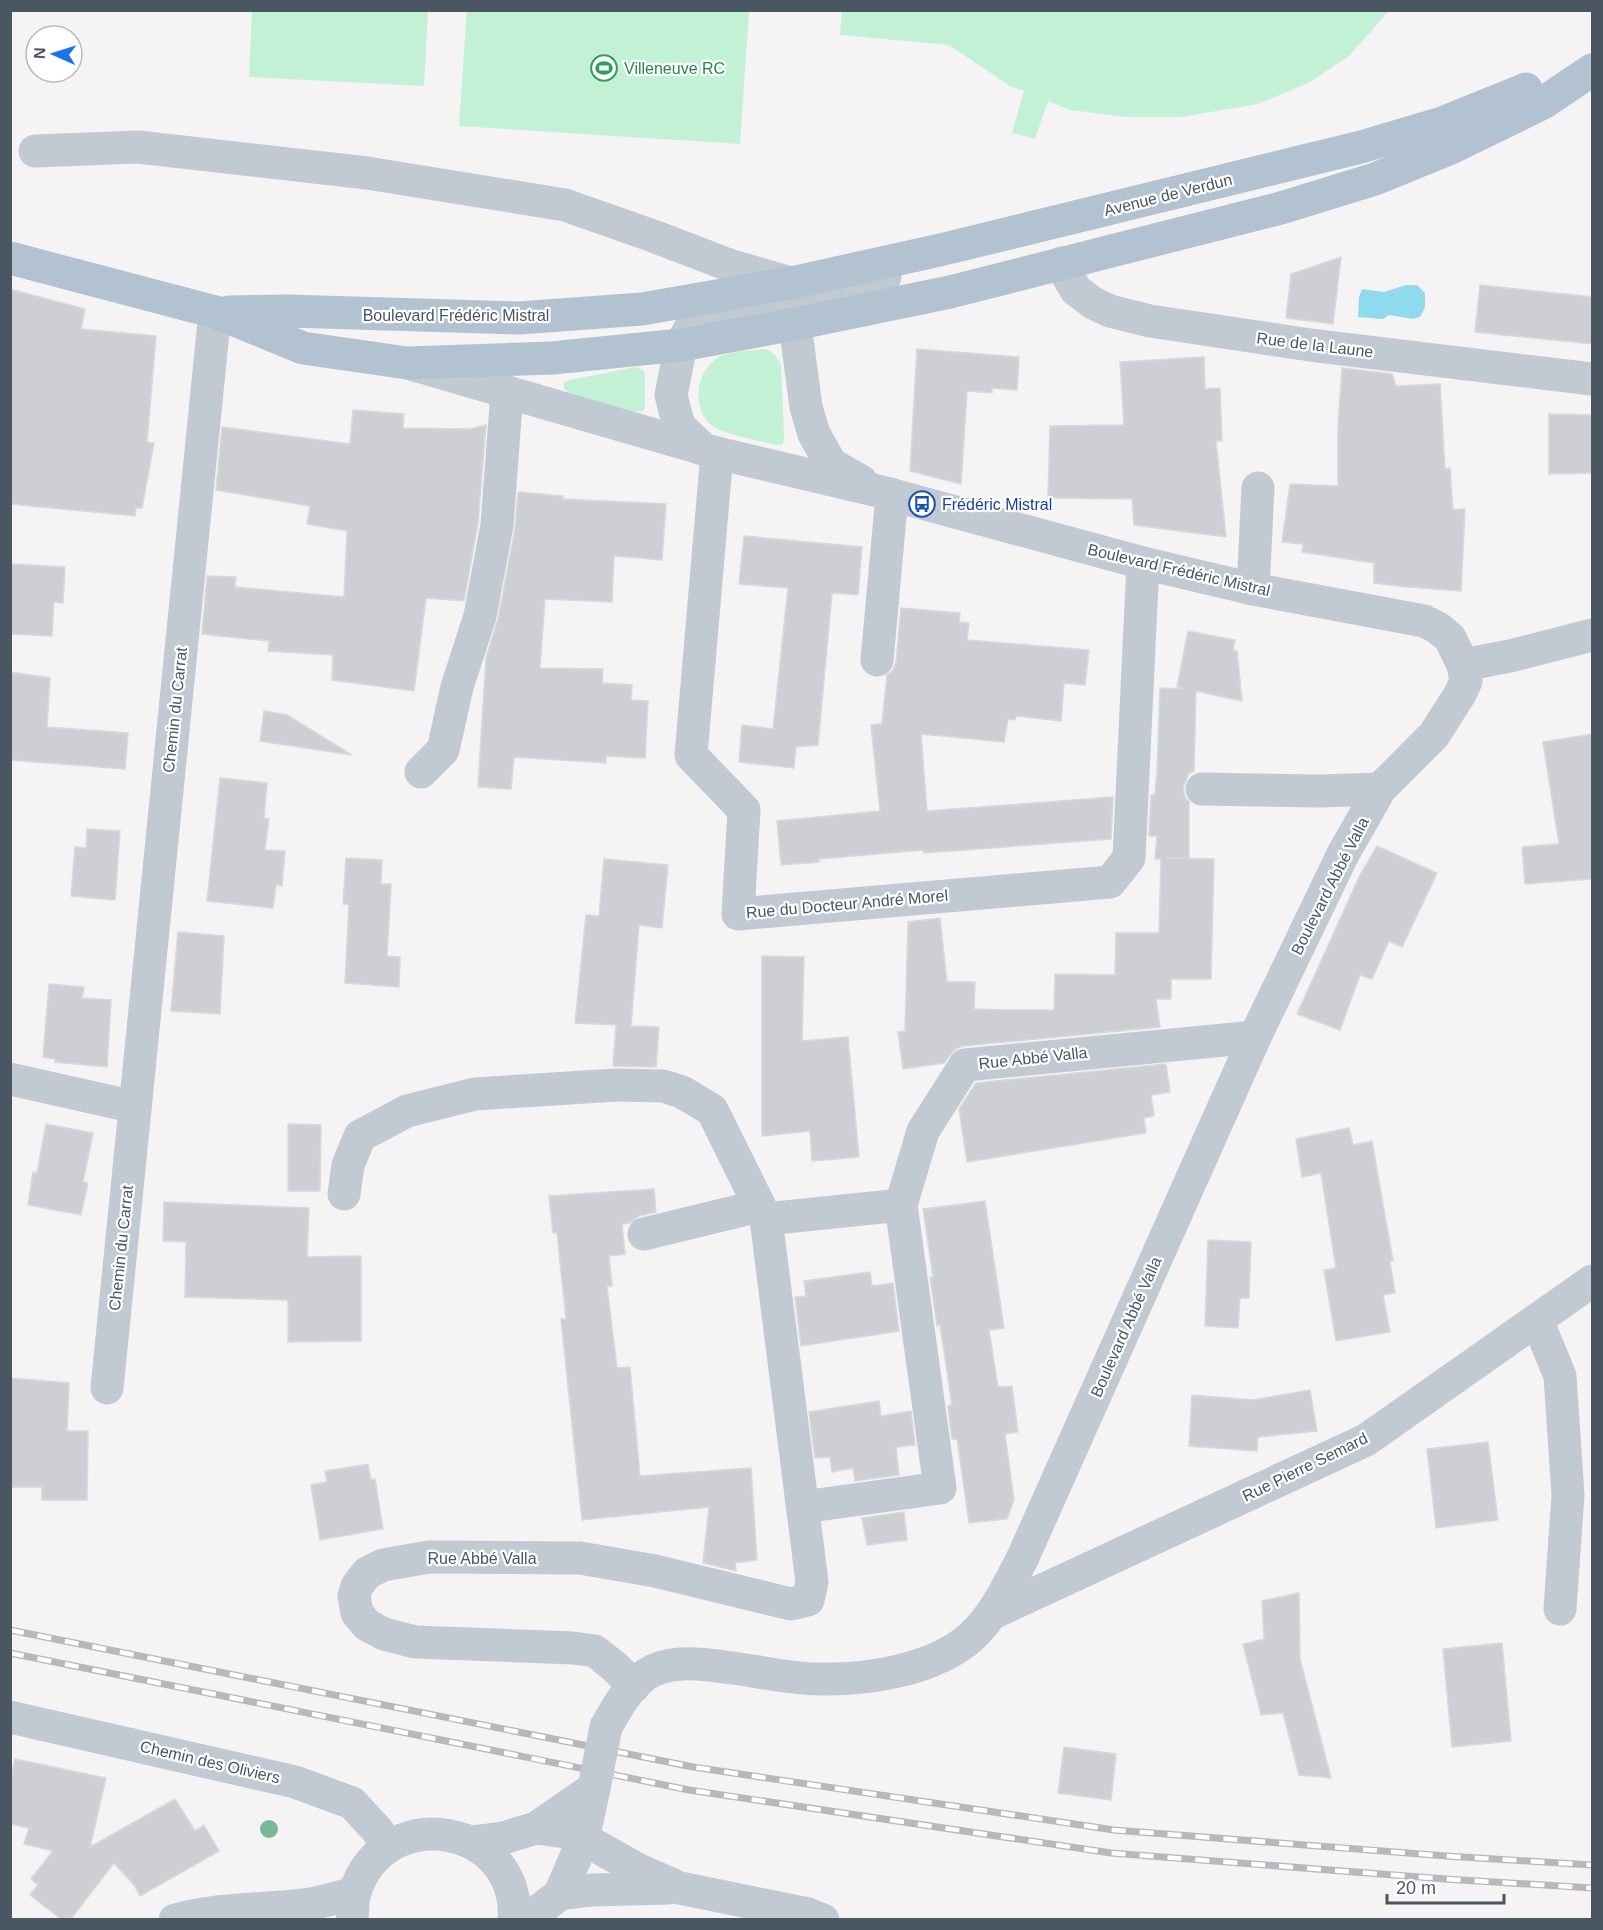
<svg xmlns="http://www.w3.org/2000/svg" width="1603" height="1930" viewBox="0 0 1603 1930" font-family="Helvetica,sans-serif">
<rect width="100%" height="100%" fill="#f5f3f3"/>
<g fill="#c3f1d5">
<path d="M467,10L749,11L740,144L459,126Z"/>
<path d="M252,11H428L424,86L249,77Z"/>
<path d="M842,11V10L1389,11L1349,56L1310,82L1258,104L1181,117H1127L1070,110L1048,101L1035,139L1012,133L1024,91L1010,86L949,45L840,35Z"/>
<path d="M763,349C773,350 776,356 781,365L784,435L783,444L776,445C760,441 727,435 714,427C690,411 695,368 721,356C733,351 750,351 763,349Z"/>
<path d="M636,367L643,370L645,374V406L643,411L636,412L569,393L564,388V383L570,380Z"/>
</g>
<path fill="#90daee" d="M1406,285H1417L1425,293V307L1420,317L1413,319L1389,315L1383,319L1358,317L1359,297L1362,289L1384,292Z"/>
<g fill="#cdcfd5" stroke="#d7d9de" stroke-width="1.5">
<path d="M1341,257L1333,324L1286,318L1291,274Z"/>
<path d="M1480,285L1593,297V344L1475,332Z"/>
<path d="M10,289L85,309L81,329L156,336L147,442L154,443L142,508H136L135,516L10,504Z"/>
<path d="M917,349L1019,357L1017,390L992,388V393L967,391L961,484L910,471Z"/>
<path d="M1204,357L1205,389L1220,388L1222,441H1216L1226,537L1134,525L1132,499L1048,498L1050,426L1124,425L1120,362Z"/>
<path d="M1342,368L1392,374L1396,386L1440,384L1445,469L1450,468L1453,510L1465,509L1461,591L1408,587L1374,583V563L1302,552L1303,544L1282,542L1290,484L1338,486V426Z"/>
<path d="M353,410L404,414L403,428L470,429L486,425L478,523L464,601L426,598L414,691L332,680L333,655L268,651L269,641L202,634L207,576L236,577L235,587L344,597L347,531L307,524L310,506L216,490L222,427L350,444Z"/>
<path d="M1549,414L1593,415V473L1549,474Z"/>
<path d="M518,492L563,496V499L666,504L662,560L614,556L612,602L545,599L540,668L603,669L602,683L632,685L631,700L648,701L645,758L606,756V763L514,757L511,789L478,787L486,658L498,619L515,528Z"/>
<path d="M744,536L862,547L858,595L832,593L818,745L796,747L794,768L739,762L742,725L773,729L788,588L739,584Z"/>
<path d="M10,564L65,567L63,603L54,602L52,636L10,634Z"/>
<path d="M901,608L960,613L959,622L969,623L967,640L1089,650L1085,685L1064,683L1061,721L1016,716L1015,720L1008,719L1004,742L921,734L927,811L1113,797L1111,839L924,853L923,850L819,859V862L781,865L777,821L880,811L871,725L882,724L887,675L893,670L896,662Z"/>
<path d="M1188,631L1235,640L1233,650L1237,651L1242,701L1196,691L1194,772L1189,773L1183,788L1185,798L1189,801V858H1166L1214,859L1211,979H1171V999H1156L1160,1027L963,1046L955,1049L944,1063L903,1069L898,1032L905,1031L908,922L940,918L947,982H975L974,1009L1005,1010H1054L1055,974L1115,975L1116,933H1159L1161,859H1155L1157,836H1149L1151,795L1155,794L1157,770L1160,688L1184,689L1177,687Z"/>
<path d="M10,672L50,678L47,727L128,733L125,769L10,760Z"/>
<path d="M264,711L287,715L352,755L260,741Z"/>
<path d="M1593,734V879L1525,884L1522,847L1559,844L1543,742Z"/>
<path d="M220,778L267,783L264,818L269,819L265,850L285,851L282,886L276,885L273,908L207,901Z"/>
<path d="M87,829L120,831L115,900L71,896L75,847L86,848Z"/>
<path d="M1377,846L1437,873L1402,947L1389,941L1372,979L1360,975L1340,1030L1297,1014L1360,875Z"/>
<path d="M346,858L382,860L381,884H391L387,956L400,957L399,987L345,983L349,904H343Z"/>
<path d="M604,859L668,865L662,928L639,925L631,1026L659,1027L656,1067L613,1066L616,1025L575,1023L586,915L599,916Z"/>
<path d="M178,932L224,936L220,1014L171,1011Z"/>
<path d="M762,956L804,957L802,1041L848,1037L859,1157L812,1161L810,1131L762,1136Z"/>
<path d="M49,984L84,987L82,998L111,1000L107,1067L55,1062V1059L43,1057Z"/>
<path d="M1166,1064L1170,1092L1151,1095L1154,1116L1144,1118L1146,1133L967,1162L959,1109L976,1083Z"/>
<path d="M46,1124L93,1133L83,1182L88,1183L81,1215L28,1205L33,1172L37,1173Z"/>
<path d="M288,1124L321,1125L320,1191H288Z"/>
<path d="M1349,1128L1353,1145L1372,1141L1393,1261H1390L1395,1293L1383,1295L1390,1332L1336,1341L1324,1270L1336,1268L1321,1173L1302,1177L1296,1139Z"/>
<path d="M654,1189L656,1212L639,1216L630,1223L622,1224L625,1254L609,1256L612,1286H607L617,1368L630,1367L640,1476L751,1468L757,1560L735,1563L736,1571L703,1563L709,1507L582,1520L561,1319H566L557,1233H553L549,1196Z"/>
<path d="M985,1201L1004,1328L989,1330L998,1387L1012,1386L1018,1432L1005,1434L1014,1500L1007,1519L969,1523L957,1439H952L948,1406L952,1405L940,1325L937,1326L930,1277H933L923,1209Z"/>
<path d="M164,1202L309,1208L307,1257L361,1256V1341L288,1342V1300L185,1297L186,1242L163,1241Z"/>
<path d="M1208,1240L1251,1242L1249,1298H1240L1238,1328L1205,1326Z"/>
<path d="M870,1272L872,1286L893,1283L899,1331L801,1346L795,1297L806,1296L804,1281Z"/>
<path d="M10,1378L69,1383L67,1431H88L87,1500H42V1487H10Z"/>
<path d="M1310,1390L1317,1431L1258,1437L1257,1451L1189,1446L1192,1395L1253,1400Z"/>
<path d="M879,1401L881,1416L911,1411L915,1445L896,1447L899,1475L855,1481L853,1468L832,1472L830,1457L815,1458L809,1412Z"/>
<path d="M1488,1442L1498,1520L1436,1528L1427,1449Z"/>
<path d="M368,1464L371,1480L375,1479L383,1529L320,1540L311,1485L327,1482L325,1471Z"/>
<path d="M904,1512L907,1540L867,1545L862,1518Z"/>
<path d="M1299,1593L1300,1659L1331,1778L1299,1775L1283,1713L1261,1715L1243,1644L1264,1639L1262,1601Z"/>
<path d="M1502,1643L1511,1741L1452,1747L1443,1649Z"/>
<path d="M1064,1747L1116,1754L1111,1800L1058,1793Z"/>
<path d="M15,1759L106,1778L90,1847L175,1799L195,1831L204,1825L219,1851L140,1896L134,1885L114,1863L70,1920H62L30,1895L38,1885L31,1879L53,1851L24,1844L29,1828L10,1824V1781Z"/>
</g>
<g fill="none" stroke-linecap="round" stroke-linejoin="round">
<g stroke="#c1cad2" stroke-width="33">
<path d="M35,151L138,147L367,173L565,205L653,236L729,265L791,283"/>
<path d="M1062,263L1067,275L1076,290L1093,303L1110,311L1150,321L1310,345L1592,379"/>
<path d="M773,307L782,310L795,324L806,407L814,434L831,464L861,481"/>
<path d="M414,365L717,453L878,491L1143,563L1253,589L1424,621L1438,628L1450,638L1463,665L1466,681L1460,694L1434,735L1380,789L1343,854L1255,1037L1023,1557C1008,1586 995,1615 971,1637C934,1670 868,1680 820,1679C791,1679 762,1672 733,1668C708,1665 677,1659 652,1671C631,1682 617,1707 606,1727"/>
<path d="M703,449L679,426L671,395L681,345L689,330L717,317L772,307L885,277"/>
<path d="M717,453L691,755L744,810L738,914L1110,882L1129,858L1143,563"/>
<path d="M1253,589L1258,488"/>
<path d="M877,660L892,495"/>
<path d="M1463,665L1510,656L1592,635"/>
<path d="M421,772L443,750L457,687L480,616L497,525L507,392"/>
<path d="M1202,789L1320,791L1380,789"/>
<path d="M10,1079L135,1107"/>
<path d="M344,1194L348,1165L360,1136L407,1111L475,1094L616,1085L663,1086L682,1092L712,1110L766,1219"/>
<path d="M644,1234L759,1206"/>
<path d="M1537,1320L1560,1376L1568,1495L1560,1609"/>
<path d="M107,1388L215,312"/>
<path d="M803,1507L940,1488L901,1205"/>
<path d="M993,1613L1366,1440L1592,1281"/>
<path d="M634,1686L616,1668L595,1651L573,1648L415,1642L384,1634L367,1625L357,1613L354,1596L357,1586L367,1573L383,1565L429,1557L580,1558L655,1571L791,1604L808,1600L812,1582L766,1219L901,1205L923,1131L965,1065L1255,1037"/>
<path d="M10,1717L295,1782L352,1803L377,1830L388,1847"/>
<path d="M536,1828L565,1832L596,1846L637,1869L680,1888L808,1914L823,1920"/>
<path d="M471,1842L503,1838L536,1828L594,1788"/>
<path d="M560,1894L592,1890L669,1888"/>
<path d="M175,1920C217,1908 261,1910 304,1905C321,1903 338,1897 355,1893"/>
<path d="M352,1920C353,1911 352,1900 355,1892C385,1799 521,1825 514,1920"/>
<path d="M527,1920L560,1894L583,1840L594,1788"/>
</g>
<g stroke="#b3c2d1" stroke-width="33">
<path d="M10,258L215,312L303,348L407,363L552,358L681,345L795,324L950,292L1281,208L1375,179L1451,148L1543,103L1592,70"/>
<path d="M229,312L288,311L519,318L642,309L791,283L940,250L1361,147L1442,123L1526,89"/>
</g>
<g stroke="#b5b8bd" stroke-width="7">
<g id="rail">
<path d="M10,1630L693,1767L1114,1830L1446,1856L1592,1865"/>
<path d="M10,1653L689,1790L1111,1853L1445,1879L1592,1888"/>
</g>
</g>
<use href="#rail" stroke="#fff" stroke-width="4.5" stroke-dasharray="14" stroke-linecap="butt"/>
<path stroke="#c1cad2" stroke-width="33" d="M594,1788L606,1727"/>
</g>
<circle fill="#7bb799" cx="269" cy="1829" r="9"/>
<defs>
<g id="stadium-ring" transform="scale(1.35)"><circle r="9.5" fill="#fff" stroke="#2e9e5b" stroke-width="1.5"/><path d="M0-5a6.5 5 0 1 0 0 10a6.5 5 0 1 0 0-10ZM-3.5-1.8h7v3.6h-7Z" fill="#2e9e5b"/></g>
<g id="bus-ring" transform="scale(1.35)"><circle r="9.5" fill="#fff" stroke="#1a4fb4" stroke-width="1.5"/><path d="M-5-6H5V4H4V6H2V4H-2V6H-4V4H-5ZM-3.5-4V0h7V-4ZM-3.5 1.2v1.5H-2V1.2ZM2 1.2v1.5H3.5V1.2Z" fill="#1a4fb4"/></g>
</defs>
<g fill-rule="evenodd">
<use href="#stadium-ring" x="604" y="68"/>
<use href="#bus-ring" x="922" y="504"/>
</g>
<g text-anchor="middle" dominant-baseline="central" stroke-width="4.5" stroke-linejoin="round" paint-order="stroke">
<g font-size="16" fill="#27864d" stroke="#fff" text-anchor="start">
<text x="624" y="68">Villeneuve RC</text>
</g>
<g font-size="16" fill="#4a5661" stroke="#fff">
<text transform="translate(1168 195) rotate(-14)">Avenue de Verdun</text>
<text x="456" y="315">Boulevard Frédéric Mistral</text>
<text transform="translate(1315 345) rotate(7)">Rue de la Laune</text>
<text transform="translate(1179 570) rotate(13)">Boulevard Frédéric Mistral</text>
<text transform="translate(175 710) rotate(-84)">Chemin du Carrat</text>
<text transform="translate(1330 886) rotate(-63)">Boulevard Abbé Valla</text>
<text transform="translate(847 904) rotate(-5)">Rue du Docteur André Morel</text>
<text transform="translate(1033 1058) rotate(-6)">Rue Abbé Valla</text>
<text transform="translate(121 1248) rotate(-84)">Chemin du Carrat</text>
<text transform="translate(1126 1327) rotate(-66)">Boulevard Abbé Valla</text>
<text transform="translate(1305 1467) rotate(-26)">Rue Pierre Semard</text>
<text x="482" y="1558">Rue Abbé Valla</text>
<text transform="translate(210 1762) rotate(13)">Chemin des Oliviers</text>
</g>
<g font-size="16" fill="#164399" stroke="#fff" text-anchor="start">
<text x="942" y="504">Frédéric Mistral</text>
</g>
</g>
<rect width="1603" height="1930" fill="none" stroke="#4a5661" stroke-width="24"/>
<g transform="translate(54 54) rotate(273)"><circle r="28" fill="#ffffff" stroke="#b7bbc0" stroke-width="1.5"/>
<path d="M0-4.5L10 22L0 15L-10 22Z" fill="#1a73e8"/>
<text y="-9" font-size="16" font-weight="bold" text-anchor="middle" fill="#4a5661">N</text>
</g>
<path d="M1387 1894v9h117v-9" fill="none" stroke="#4a5661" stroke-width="3"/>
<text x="1396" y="1894" font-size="18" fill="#4a5661" stroke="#ffffff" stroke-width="4.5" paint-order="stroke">20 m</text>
</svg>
